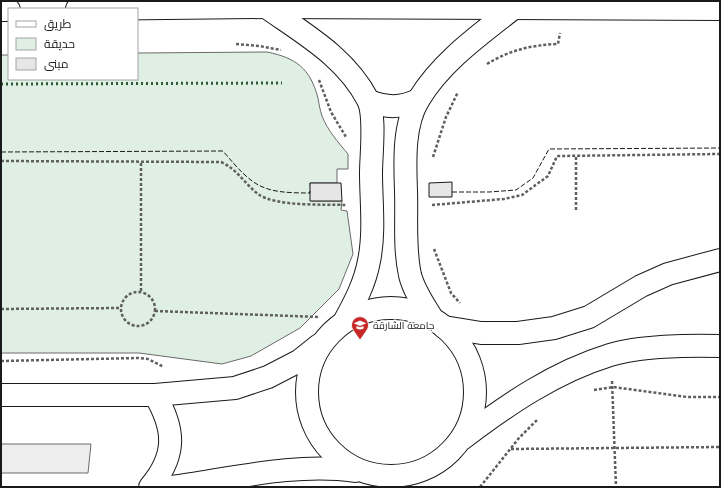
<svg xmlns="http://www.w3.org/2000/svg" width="721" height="488" viewBox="0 0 721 488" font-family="'PT Sans',Cairo,sans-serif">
<rect width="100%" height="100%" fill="#fff"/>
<path fill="#e0efe3" stroke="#6a6a6a" d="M267,52C296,58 310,68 318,98C319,104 320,110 322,116C328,131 338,142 348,154V169H337V183H310L311,201H342L341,210L347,211L353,254L339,289L300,328L251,356L222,364L139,353H1V55H9V79H137V53Z"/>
<path fill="#ededed" stroke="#6a6a6a" d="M1,444H91L88,473H1Z"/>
<g fill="#e6e6e6" stroke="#1a1a1a">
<path d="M452,182V197H429V183Z"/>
<path d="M310,183H341L342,201H310Z"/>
</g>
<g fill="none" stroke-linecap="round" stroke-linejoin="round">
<g stroke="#1a1a1a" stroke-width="24">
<g id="street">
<circle cx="391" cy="392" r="84"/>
<path d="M444,327L481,333H518L554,328L589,317L641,286L668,274L720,260"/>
<path d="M1,395H155L235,388L268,377L299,361L319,345"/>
<path d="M462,439C508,404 555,372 610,355C639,346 689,345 720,346"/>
<path d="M150,487C177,455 175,429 155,395"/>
<path d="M172,487C230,479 298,462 355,471"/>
</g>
</g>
<g stroke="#1a1a1a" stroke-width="24">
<g id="secondary">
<path d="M266,7C304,34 346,57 368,100C376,115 371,155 371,173C371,201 375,232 369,261C365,283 355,302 344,322"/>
<path d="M77,9L266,7L720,9"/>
<path d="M1,10H9"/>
<path d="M369,101C387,108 401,108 418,100"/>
<path d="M432,318C424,305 414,291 410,275C404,248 407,219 406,191C405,163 403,124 419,99C442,61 481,34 515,7"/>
</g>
</g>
<g stroke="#5f5f5f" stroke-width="2.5" stroke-dasharray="3 2" stroke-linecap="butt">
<path d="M236,44L259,46L281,50"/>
<path d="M487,64C510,50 531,45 558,44L560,33"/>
<path d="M319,80L331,112L346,137"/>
<path d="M433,157L446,117L458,92"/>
<path d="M1,161L221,162C237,169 245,184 258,194C276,207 324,204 346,205"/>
<path d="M432,205L504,199L522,195L548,176L557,156L720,154"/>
<path d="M576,210V156"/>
<path d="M434,249L451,293L460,303"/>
<path d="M141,291V161"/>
<circle cx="138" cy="309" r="17"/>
<path d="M1,309L120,308"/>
<path d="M155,311L320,317"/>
<path d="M1,361L138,358L148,359L164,367"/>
<path d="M612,381L616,487"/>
<path d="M594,390L613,387L687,397H720"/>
<path d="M511,449L720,447"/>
<path d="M480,487L519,438L538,419"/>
</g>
<use href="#street" stroke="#fff" stroke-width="22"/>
<use href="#secondary" stroke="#fff" stroke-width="22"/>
<path stroke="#2b5a34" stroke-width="3" stroke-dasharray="2 3" stroke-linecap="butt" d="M1,84L282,83"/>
<g stroke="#1a1a1a" stroke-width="1" stroke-dasharray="5 2" stroke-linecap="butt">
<path d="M1,152L223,151C254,188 262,193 310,193V191"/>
<path d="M452,192H489L516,190L533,178L549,149L720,148"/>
</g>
</g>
<defs>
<g id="university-pin" transform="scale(0.9)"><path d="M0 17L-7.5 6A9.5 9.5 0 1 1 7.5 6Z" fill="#c62828" stroke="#fff"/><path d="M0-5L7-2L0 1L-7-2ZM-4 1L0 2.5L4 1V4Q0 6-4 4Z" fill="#fff"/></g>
</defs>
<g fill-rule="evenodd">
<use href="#university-pin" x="360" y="325"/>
</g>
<g text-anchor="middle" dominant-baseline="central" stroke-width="3" stroke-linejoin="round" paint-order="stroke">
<g font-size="10" fill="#1a1a1a" stroke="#fff" text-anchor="start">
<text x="373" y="325">جامعة الشارقة</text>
</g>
</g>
<rect width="721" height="488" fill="none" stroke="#1a1a1a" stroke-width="4"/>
<rect x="8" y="8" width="130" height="72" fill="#ffffff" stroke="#a3a3a3"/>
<rect x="16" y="21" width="20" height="6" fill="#ffffff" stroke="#a3a3a3"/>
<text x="44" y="28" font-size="12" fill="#1a1a1a">طريق</text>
<rect x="16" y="38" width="20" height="12" fill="#e0efe3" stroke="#a3a3a3"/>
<text x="44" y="48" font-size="12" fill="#1a1a1a">حديقة</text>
<rect x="16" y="58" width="20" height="12" fill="#e6e6e6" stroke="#a3a3a3"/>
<text x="44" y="68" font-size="12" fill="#1a1a1a">مبنى</text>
</svg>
